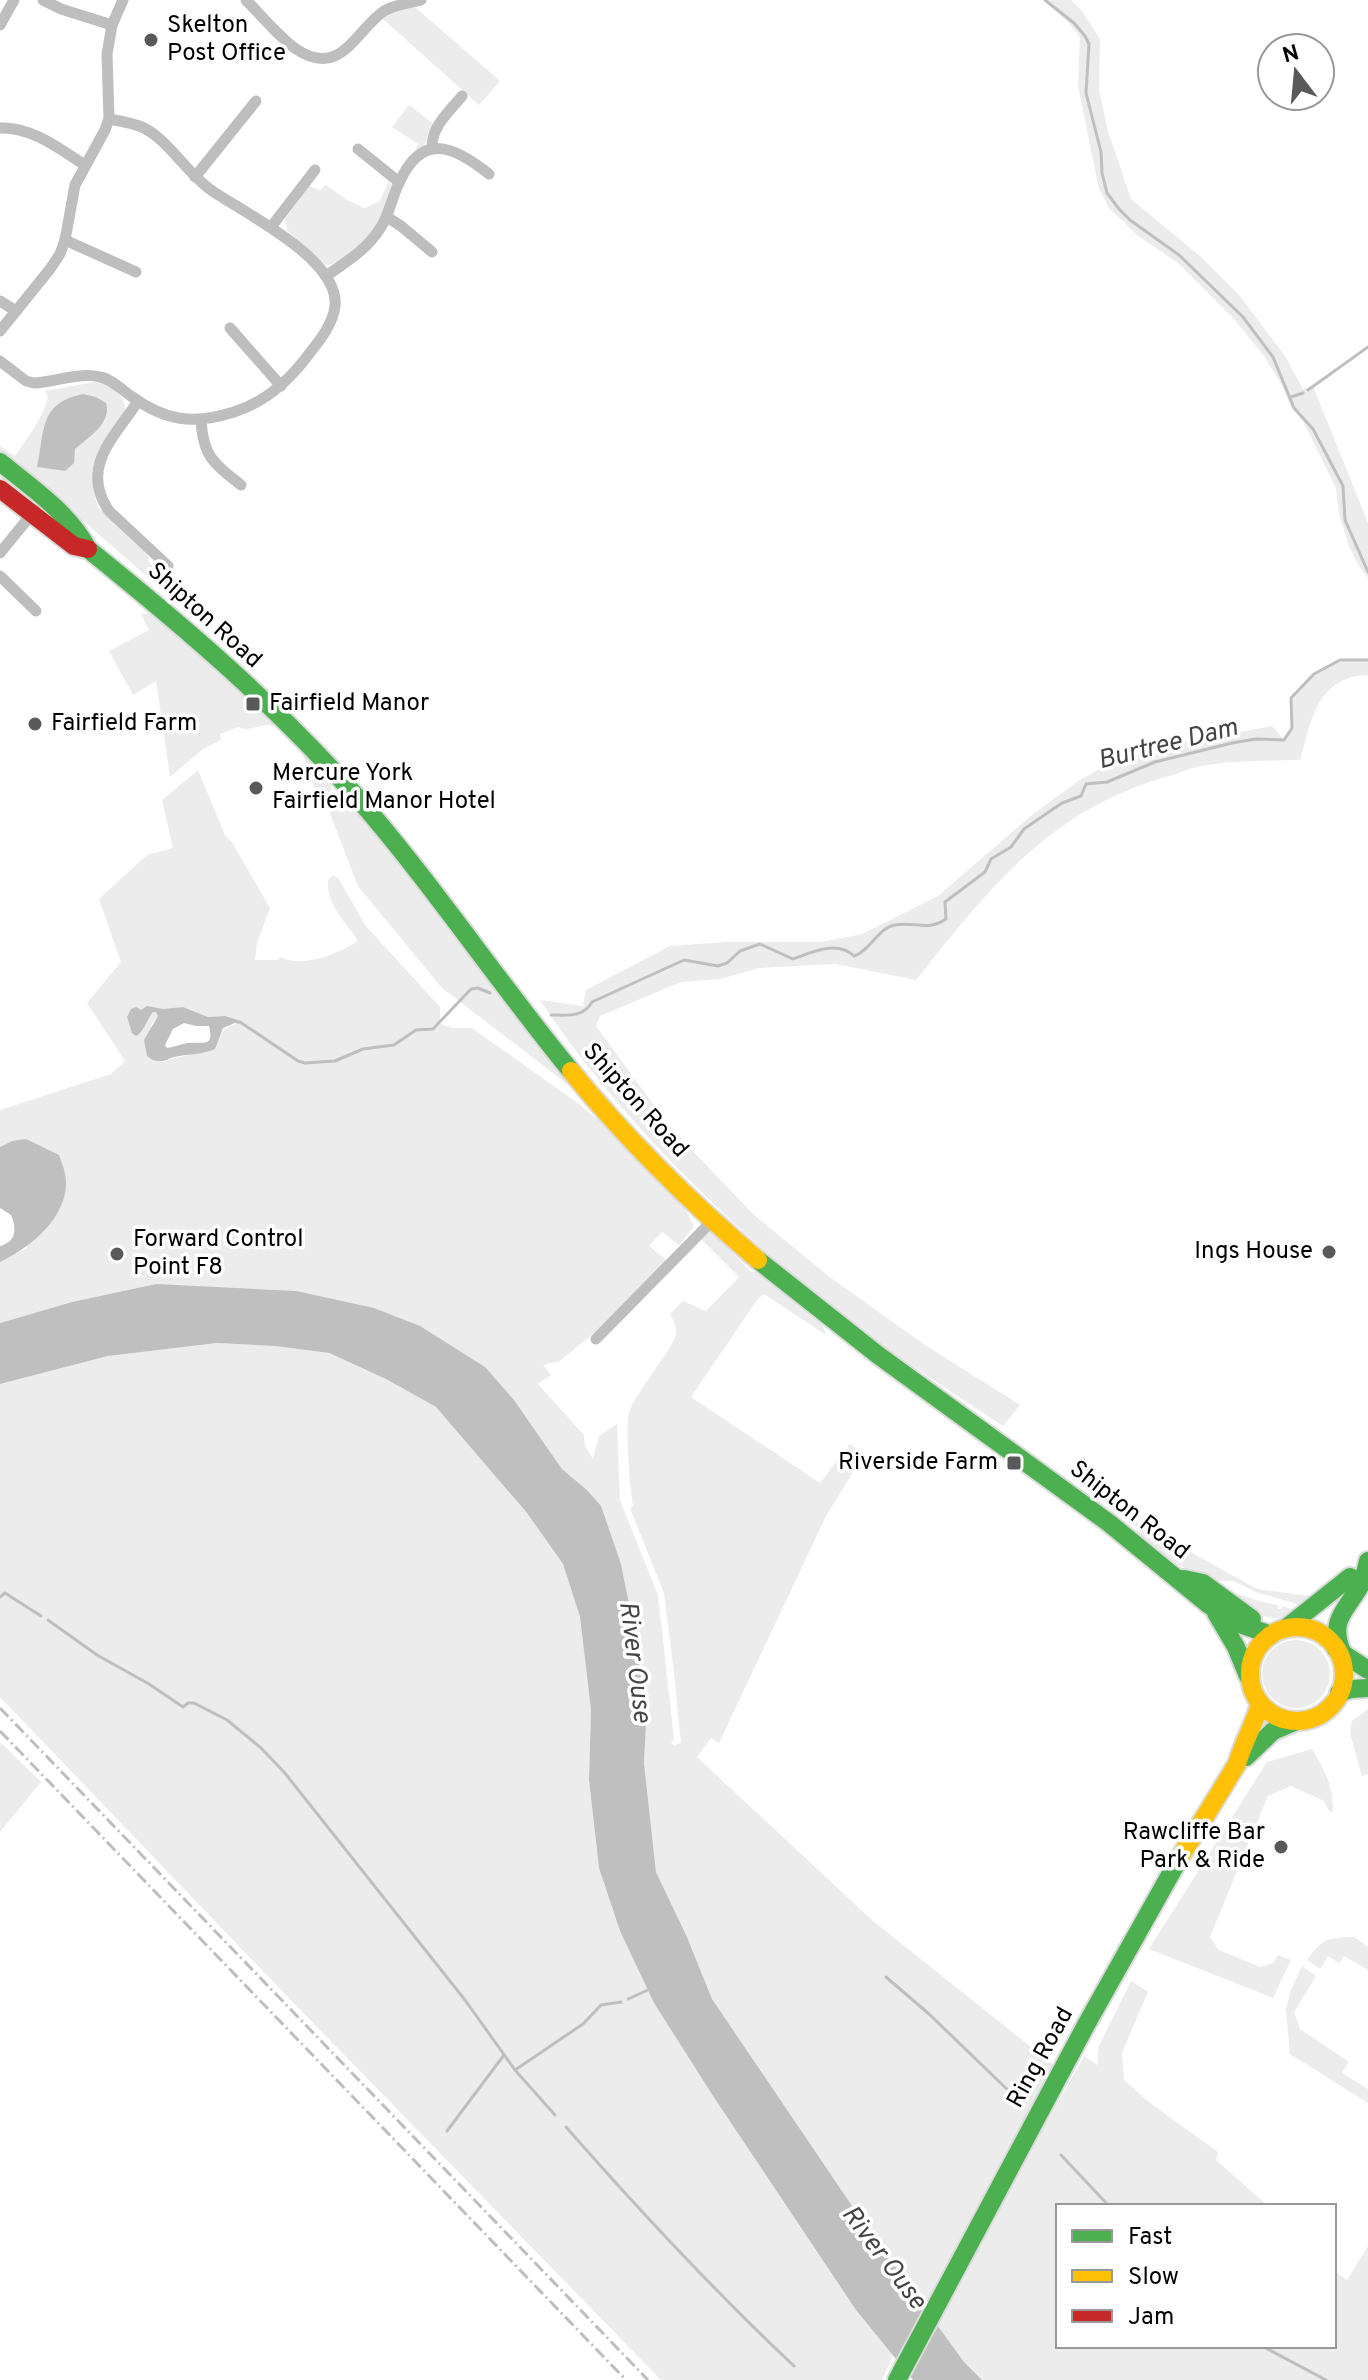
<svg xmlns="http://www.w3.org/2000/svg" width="1368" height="2380" viewBox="0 0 1368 2380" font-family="Overpass,sans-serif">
<rect width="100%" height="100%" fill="#fff"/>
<g fill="#ececec" fill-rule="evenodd">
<path d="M1043,0H1071L1082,11L1100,39L1099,90L1108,131L1131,199L1199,255L1240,296L1285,356L1303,389L1313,386L1368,523V578L1358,565L1349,546L1339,514L1336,488L1303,421L1291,407L1283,387L1264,356L1233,318L1178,263L1137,235L1109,208L1099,189L1078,86L1080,37L1068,22Z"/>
<path d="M415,7L500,81L479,105L383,19L389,14Z"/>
<path d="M409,105L435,125L428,134L424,148L414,154L418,144L392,127Z"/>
<path d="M388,182L393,185C388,197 385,211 379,222C370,237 342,266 324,265L287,230L285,219L309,186L320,190L326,185L347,200L365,208L380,201Z"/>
<path d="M94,382C111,384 127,395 125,413C105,446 82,468 99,508L148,555L149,562L161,573L152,581L87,524L3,456L0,458V446L15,456C26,440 44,416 48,397L45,391ZM83,394L105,421L75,449L65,471L37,467C45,432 38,403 83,394Z"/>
<path d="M156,613L210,659L300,745L328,774L332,789L327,795H322L316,791C308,769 298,727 269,725C257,725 249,732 238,727L220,734L221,740L203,749L170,777L156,681L133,695L109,651L149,630L141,614Z"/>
<path d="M1368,659V675C1317,677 1312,719 1300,760C1267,761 1234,760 1202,766C1192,767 1183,772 1173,775C1052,807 990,887 916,980L836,964L759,968L720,979L681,982L600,1016L596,1026L670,1127L754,1215L831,1278L922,1343L1020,1405L1003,1426C940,1385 877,1343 817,1298C796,1282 778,1263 758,1245C677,1172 600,1091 540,1000L583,1006L586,990L670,946L726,942H821L862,934L938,896L1032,815L1078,781L1107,765L1169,745L1272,726L1284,740L1292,728L1291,698L1314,674L1340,660Z"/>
<path d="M198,770L225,835L232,842L270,908L257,943L255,960H277L281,957C302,969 339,953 358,941C345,920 327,907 328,880L333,875L339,879L365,925L440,1007V1024L453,1028H472L579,1104L605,1126L684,1207L694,1226L679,1245L662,1232L649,1246L666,1260L600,1328L560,1361L543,1365L551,1375L538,1384L584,1435L585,1446L593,1459L599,1436L617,1424L620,1500L658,1595L674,1739L671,1743L674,1745L681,1743L674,1673L664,1593L630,1508L633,1506C630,1489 625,1427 629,1413C636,1390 675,1348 676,1332C676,1325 673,1320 670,1314L683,1301L706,1311L739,1277L700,1238L707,1231L717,1236L751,1272H757L823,1326L826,1335L764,1294L757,1300L691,1397L820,1483L850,1444L864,1454L826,1516L719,1743L711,1738L697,1757L873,1921L1055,2066L1000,2205L1084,2056L1097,2065L1099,2046L1131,1981L1148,1992L1122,2053L1124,2080L1149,2102L1218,2152L1216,2160L1268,2206H1058V2346H1334V2271L1347,2280L1368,2246V2380H982L964,2362L867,2228L712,1999L687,1937L656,1872L644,1763L646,1724L637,1643L621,1564L587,1490L562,1469L514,1400L156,1284L72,1302L0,1323V1262L27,1248L12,1141L0,1147V1110L111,1074L125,1061L87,1003L121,962L99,899L147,855L173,848L162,800ZM183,1007L208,1017L225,1016L238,1023C223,1028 219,1034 215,1049C198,1055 179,1055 163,1062L151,1025L163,1009Z"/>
<path d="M346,801L355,804L575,1090L442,988L358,886L330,814L335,804Z"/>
<path d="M217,1343L275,1346L328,1353L386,1379L436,1407L527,1513L563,1564L580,1617L591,1710L589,1780L599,1868L620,1931L654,2003L713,2096L856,2310L893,2355L882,2380H661L281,1990L0,1697V1384L108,1356Z"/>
<path d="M1135,1521L1257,1589L1310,1596C1304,1602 1297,1612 1290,1615C1268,1625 1244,1608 1231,1592L1259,1601L1278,1605V1609H1282V1606L1294,1610L1298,1604L1258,1593L1233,1581H1218L1200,1577L1179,1565L1137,1534Z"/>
<circle cx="1296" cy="1674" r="34"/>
<path d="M1368,1709V1774L1362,1776L1350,1733L1352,1721Z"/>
<path d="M0,1742L41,1782L0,1832Z"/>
<path d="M1312,1749C1326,1773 1333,1785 1333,1813L1329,1811L1324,1801L1291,1786L1268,1796L1210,1937L1219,1950L1260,1967L1273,1963L1278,1955L1291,1960L1273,1998L1149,1949L1267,1762Z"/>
<path d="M1354,1937L1368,1947V1970L1344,1956L1339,1963L1328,1956L1320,1969L1307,1960C1323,1938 1327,1938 1354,1937Z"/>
<path d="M1302,1966L1316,1976L1294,2012L1300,2029L1349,2062L1342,2073L1368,2089V2103L1290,2054L1286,2009L1291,1990Z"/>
</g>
<g fill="#bfbfbf" fill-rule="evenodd">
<path d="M83,394L96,397L106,403C112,423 89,437 75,449L74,463L65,471L37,467C45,432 38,403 83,394Z"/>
<path d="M147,1006L163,1009L183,1007L208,1017L225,1016L241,1021L239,1024L235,1023L223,1028L215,1049C201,1055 188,1054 174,1057C167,1059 167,1061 160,1061C153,1061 153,1060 147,1056L144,1040L158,1016L156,1012H153C147,1019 144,1032 136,1036L132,1033L127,1017L131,1009L136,1007L141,1010ZM184,1023L196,1026H209C215,1049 201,1041 188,1043C181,1044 174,1047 167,1048L165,1045L173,1029Z"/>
<path d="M26,1139L59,1155C61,1161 64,1168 65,1174C73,1213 31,1248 0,1262V1246C16,1242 17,1229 11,1215L0,1208V1147L12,1141Z"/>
<path d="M156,1284L296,1291L374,1308L420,1326L485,1367L514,1400L562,1469L587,1490L601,1506L621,1564L637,1643L646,1724L644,1763L656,1872L687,1937L712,1999L867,2228L964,2362L982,2380H913L856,2310L713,2096L654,2003L620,1931L599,1868L589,1780L591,1710L580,1617L563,1564L527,1513L436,1407L386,1379L329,1353L275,1346L217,1343L108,1356L0,1384V1323L72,1302Z"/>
</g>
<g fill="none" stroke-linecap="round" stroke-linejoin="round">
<g stroke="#bfbfbf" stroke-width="3">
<path d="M1045,0L1074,23L1085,36L1089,44L1086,93L1101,152L1102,173L1107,193L1119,209L1130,220L1179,255L1243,317L1273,357L1294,408L1313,429L1343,486L1345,520L1368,572"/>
<path d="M1308,390L1368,347"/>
<path d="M1291,397L1303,393"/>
<path d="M551,1015C567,1015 583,1018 592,1002L684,960L718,966L727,963L740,951L760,944L793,959C813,952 837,940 854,956C871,950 878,928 895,925C915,921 927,932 946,919L945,902L985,872L991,859L1011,847L1024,829L1062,803L1081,796L1086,784L1107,782L1155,762L1232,743L1256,739L1284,740L1292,728L1291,698L1314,674L1340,660H1368"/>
<path d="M240,1022L298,1061L305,1063L335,1061L363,1049L394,1045L416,1030L433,1029L471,989L478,988L490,993"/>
<path d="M0,1597L5,1593L41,1616"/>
<path d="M48,1620L97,1655L149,1684L183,1707L188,1703H194L227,1720L260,1747L284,1772L465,2000L515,2070L555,2115"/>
<path d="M886,1977L929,2014L1011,2093"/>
<path d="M628,1999L650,1989"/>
<path d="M515,2070L583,2024L601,2005L621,2002"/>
<path d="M566,2127C639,2210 714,2291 794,2366"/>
<path d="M447,2131L504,2055"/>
<path d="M1061,2155L1109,2206"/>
<path d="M1262,2346L1326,2380"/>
</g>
<g stroke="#dbdbdb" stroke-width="22">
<g id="fast">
<path d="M0,462C32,488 68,512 88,549C182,625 275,704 355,795C432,883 497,981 571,1071"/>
<path d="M758,1260L878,1355L1109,1523L1209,1605L1237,1623L1271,1635"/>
<path d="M1184,1579L1203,1583L1252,1619"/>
<path d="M1216,1613L1236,1647L1248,1676"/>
<path d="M1286,1628L1350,1577"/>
<path d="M1336,1649L1368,1670"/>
<path d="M1342,1652C1329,1620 1345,1612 1360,1586C1364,1579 1366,1570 1368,1561"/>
<path d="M1339,1693L1351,1689L1368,1688"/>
<path d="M1246,1757L1273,1731L1297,1721"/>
<path d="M897,2380L1086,2025L1179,1859"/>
</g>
</g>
<g stroke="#dbdbdb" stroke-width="22">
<g id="slow">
<path d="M571,1071C627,1140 691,1203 758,1260"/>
<circle cx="1297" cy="1674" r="47"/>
<path d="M1179,1859L1237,1764C1243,1743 1254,1725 1260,1704"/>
</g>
</g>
<g stroke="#dbdbdb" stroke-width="22">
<path id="jam" d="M0,489L74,546L88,549"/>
</g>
<g stroke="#bebebe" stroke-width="11">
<path d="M43,0L61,9L112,25"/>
<path d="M246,0C262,16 278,36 296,49C341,79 355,31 384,11C394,5 409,3 421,0"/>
<path d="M0,25L14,0"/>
<path d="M0,128C32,127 58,148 85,165"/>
<path d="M358,149L399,182"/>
<path d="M432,149C431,127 448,113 462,96"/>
<path d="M195,177L256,101"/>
<path d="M387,217L401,226L432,252"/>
<path d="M271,227L315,170"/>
<path d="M65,240L136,272"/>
<path d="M326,276C346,262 368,249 381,227C390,213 392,196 400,181C423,131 455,147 489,174"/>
<path d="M0,301L16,311"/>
<path d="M230,328L281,386"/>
<path d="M0,331L50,269L60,254L65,240L75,185L105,130L109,119L107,54L112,25L123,0"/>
<path d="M0,361L26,381L34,383C54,382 79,372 100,377C111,379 121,389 131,396C165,421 193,425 234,412C266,402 289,381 309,354C320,340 333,324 335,306C340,259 244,213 211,190C187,173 168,140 144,128C134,123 120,121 109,119"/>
<path d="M138,401C115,437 79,467 109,511L168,566"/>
<path d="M201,420C203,456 213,463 241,485"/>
<path d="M0,553L35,510"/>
<path d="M0,576L36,611"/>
<path d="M596,1339L713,1220"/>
</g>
<use href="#fast" stroke="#4caf50" stroke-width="18"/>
<use href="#slow" stroke="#ffc107" stroke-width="18"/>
<use href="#jam" stroke="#c62828" stroke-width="18"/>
<g stroke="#bebebe" stroke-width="3" stroke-dasharray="12 4 2 4" stroke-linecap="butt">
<path d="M0,1708L648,2380"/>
<path d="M0,1731L626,2380"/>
</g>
</g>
<g fill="#595959" stroke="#fff" stroke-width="3">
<circle cx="151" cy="40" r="8"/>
<rect x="245" y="696" width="16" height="16" rx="4"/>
<circle cx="35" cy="724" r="8"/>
<circle cx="256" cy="788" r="8"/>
<circle cx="1329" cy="1252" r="8"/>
<circle cx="117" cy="1254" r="8"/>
<rect x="1006" y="1455" width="16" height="16" rx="4"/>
<circle cx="1281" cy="1847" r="8"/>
</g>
<g text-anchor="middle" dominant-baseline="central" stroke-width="7" stroke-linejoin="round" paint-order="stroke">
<g font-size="24" fill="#000" stroke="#fff" text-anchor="start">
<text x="167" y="26">Skelton<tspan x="167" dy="28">Post Office</tspan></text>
<text x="269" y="704">Fairfield Manor</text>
<text x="51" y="724">Fairfield Farm</text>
<text x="272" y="774">Mercure York<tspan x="272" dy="28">Fairfield Manor Hotel</tspan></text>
<text x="133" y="1240">Forward Control<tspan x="133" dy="28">Point F8</tspan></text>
<text x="1313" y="1252" text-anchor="end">Ings House</text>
<text x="998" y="1463" text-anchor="end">Riverside Farm</text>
<text x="1265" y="1833" text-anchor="end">Rawcliffe Bar<tspan x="1265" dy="28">Park &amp; Ride</tspan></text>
</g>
<g font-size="24" fill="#000" stroke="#fff">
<text transform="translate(204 616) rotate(42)">Shipton Road</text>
<text transform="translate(635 1101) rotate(48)">Shipton Road</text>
<text transform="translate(1129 1511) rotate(38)">Shipton Road</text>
<text transform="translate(1041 2058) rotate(-61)">Ring Road</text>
</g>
<g font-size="26" font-style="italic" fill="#444" stroke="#fff">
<text transform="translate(1168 745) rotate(-14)">Burtree Dam</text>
<text transform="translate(634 1662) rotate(83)">River Ouse</text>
<text transform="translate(883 2258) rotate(53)">River Ouse</text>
</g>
</g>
<rect x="1056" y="2204" width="280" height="144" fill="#ffffff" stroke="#999999" stroke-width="2"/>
<rect x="1072" y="2230" width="40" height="12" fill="#4caf50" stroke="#999999" stroke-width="2"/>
<text x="1128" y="2244" font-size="24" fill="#000000">Fast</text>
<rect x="1072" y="2270" width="40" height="12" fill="#ffc107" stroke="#999999" stroke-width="2"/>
<text x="1128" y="2284" font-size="24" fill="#000000">Slow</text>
<rect x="1072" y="2310" width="40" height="12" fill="#c62828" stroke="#999999" stroke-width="2"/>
<text x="1128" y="2324" font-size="24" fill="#000000">Jam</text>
<g transform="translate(1296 72) rotate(344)"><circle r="38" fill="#ffffff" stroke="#999999" stroke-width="2"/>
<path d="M0-6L14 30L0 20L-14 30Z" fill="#595959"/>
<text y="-12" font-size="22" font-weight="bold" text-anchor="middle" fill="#000000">N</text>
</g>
</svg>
